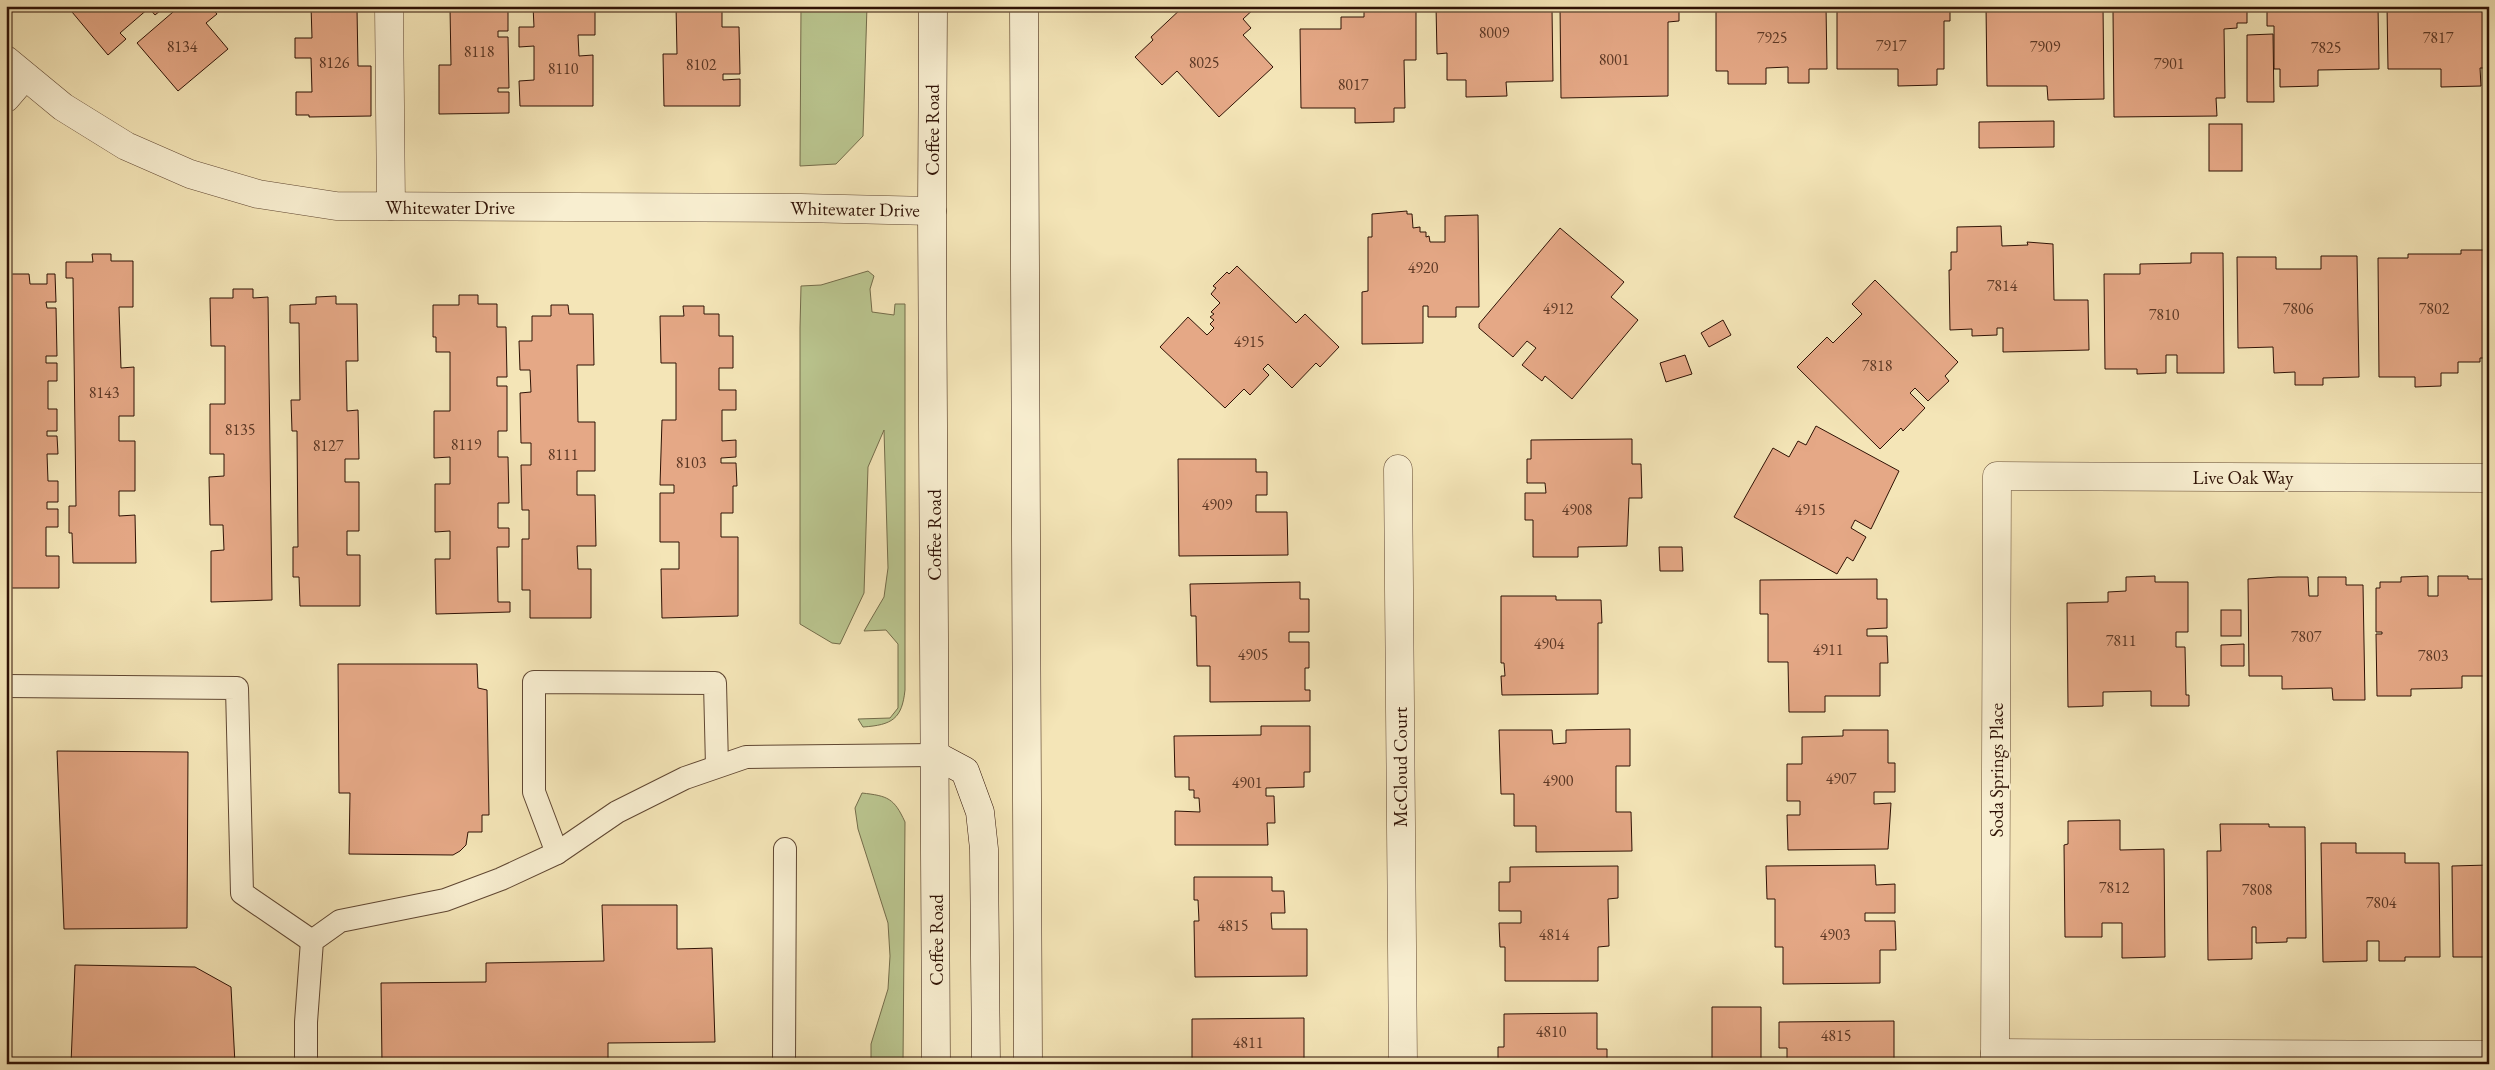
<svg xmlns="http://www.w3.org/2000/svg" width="2495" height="1070" viewBox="0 0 2495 1070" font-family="'EB Garamond',serif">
<rect width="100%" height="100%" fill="#f4e5b7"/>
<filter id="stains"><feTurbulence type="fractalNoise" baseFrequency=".004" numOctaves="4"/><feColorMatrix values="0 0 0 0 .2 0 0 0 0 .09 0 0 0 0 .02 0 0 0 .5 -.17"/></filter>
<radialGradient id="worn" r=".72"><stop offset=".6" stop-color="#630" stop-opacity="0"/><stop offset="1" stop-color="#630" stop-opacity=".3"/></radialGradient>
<g fill="#bac58f" stroke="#746c4a">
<path d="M801,6H867L863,136L836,164L800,166Z"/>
<path d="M868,271L874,276L870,289L872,312L894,315L895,304H905V690C902,719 892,725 863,727L858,719L890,718L898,708V644L886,630L864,631L884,597L888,568L884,430L868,467L864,593L840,644L832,643L800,624V328L801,286L821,285Z"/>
<path d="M862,793C888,796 894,798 905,822L903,1064H871V1044L888,989L890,956L888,923L858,829L855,808Z"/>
</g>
<g fill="#e5a886" stroke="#2f1205">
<path d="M67,6H166L155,15L149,8L120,33L126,39L108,55Z"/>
<path d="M180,6H210L217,14L206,23L228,49L178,91L137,43Z"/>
<path d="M311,6H370V9H357L358,66H371V116L309,117V115H296V92H312L311,58H295V38H312Z"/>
<path d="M437,6H508V31H498V37H508L509,88H498V92H509V113L439,114V65H451L450,8H438Z"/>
<path d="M533,6H595V35H578L579,56L593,55V106H520L519,81L534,80V46L519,47V27H534Z"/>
<path d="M676,6H722V27H739L740,74H723V80L740,79V106H664L663,54H677Z"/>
<path d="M1184,6H1257L1243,19L1251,28L1243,35L1273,67L1219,117L1177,71L1162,85L1135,57L1153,40L1151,37Z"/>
<path d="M1364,6H1416V60H1404L1405,108H1394V122L1355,123V108H1301L1300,29H1341V17H1364Z"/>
<path d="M1436,6H1510V10L1552,9L1553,81L1506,82L1507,96L1466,97V80H1447V53L1437,54Z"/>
<path d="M1560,6H1679V21L1668,22V96L1561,98Z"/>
<path d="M1716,6H1826L1827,69H1809V83H1788V67L1766,68V84H1728V71H1716Z"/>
<path d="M1837,6H1950V21H1944V69H1937V85L1898,86V69H1837Z"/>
<path d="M1986,6H2103L2104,99L2048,100L2047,86H1987Z"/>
<path d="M2160,6H2247V23H2237V28L2224,29L2225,98H2216L2217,116L2114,117L2113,11H2160Z"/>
<path d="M2267,6H2378L2379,69L2318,70V86L2280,87V69H2274V26H2267Z"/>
<path d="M2387,6H2489V68H2480L2481,86L2441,87V69H2388Z"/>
<path d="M2273,34L2274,102H2247V35Z"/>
<path d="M2054,121V147L1979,148V122Z"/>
<rect x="2209" y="124" width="33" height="47"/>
<path d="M1407,211V214H1412L1413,228L1420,227V232H1426V237L1429,236L1430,242H1445V216L1478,215L1479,307H1456V317H1428V306H1423V343L1362,344V292L1368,291V237H1372V214Z"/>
<path d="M2001,226L2002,246L2028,245L2027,242L2053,244L2054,300H2088L2089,350L2003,352V328H1997V335L1972,336V329L1950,330L1949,270H1951V252H1957V227Z"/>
<path d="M1560,228L1624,282L1611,297L1638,320L1572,399L1545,376L1542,381L1522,365L1536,348L1527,341L1513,357L1479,328V324Z"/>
<path d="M2461,250H2489V358H2480V362H2458V373H2441V386L2415,387V377H2379L2378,258H2408V254H2461Z"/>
<path d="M2191,253H2223L2224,373H2177V355H2166V373L2137,374V369H2105L2104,274H2140V264L2191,263Z"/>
<path d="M92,254H111V261H133V307H119L121,368L134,367V416H119V441H135V491H119V516L135,515L136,563H73L72,533H69V506H76L73,278H66V262H93Z"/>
<path d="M2321,256H2357L2359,377L2323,378V385H2295V372L2274,373L2273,347L2238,348L2237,257H2276V269H2321Z"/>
<path d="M1237,266L1296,323L1305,314L1339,347L1320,367L1316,363L1292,388L1268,364L1263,369L1269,375L1250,395L1244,389L1225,408L1160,347L1188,317L1207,335L1214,328L1210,324L1214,320L1210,317L1214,314L1211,312L1220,303L1211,294L1216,288L1213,286L1227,272L1229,274Z"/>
<path d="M8,274H29L30,284H47V274H55L56,302H46L47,308H56L57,356H46V363H57V381H48V409H57V431H47V436H57L58,454H47L48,481H58V502H47V509H58V527H46V556H59V588H6Z"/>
<path d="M1875,280L1958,362L1945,376L1949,381L1928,401L1915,388L1910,393L1925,408L1903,431L1901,428L1880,449L1797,367L1827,337L1833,343L1862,314L1852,304Z"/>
<path d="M233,289H253V298L268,297L272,600L211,602V551L224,550L223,525H210L209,477L224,476V454H210V404H225V346H211L210,298H233Z"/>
<path d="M459,295H478V304H497V327H506L507,377H497V386H507V431H498V457H508L509,503H498V528H509V547H497L498,602H510V612L436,614L435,559H450V531L435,532V484H450V457L434,458V411H450V352H436V337H433V305H459Z"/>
<path d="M336,296V304H357L358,361H346L347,411L358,410L359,459H345V482H359V531H347V555H360V606H300L299,577H293V547H298L297,431H292L291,400H300L299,323H290V305L316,304V297Z"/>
<path d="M551,305H568L569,314H593L594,365H577L578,422H595V471H577V495H595L596,546H577L578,569H591V618H530V590H522V539H529V510H522L521,465H531V443H521L520,393L531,392L530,370H520L519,341H532V316H551Z"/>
<path d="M683,306H704V314H719V336H733V368H719V390H736V410H722V441L736,440V457L721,458V463H736L737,486H733V513H721V537H738V616L662,618L661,569H679V542H660V493H674V485H660L662,420H676V363H661L660,316H684Z"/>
<path d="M1723,320L1731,335L1709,347L1701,333Z"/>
<path d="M1685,355L1692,374L1666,382L1660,363Z"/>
<path d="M1816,426L1899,471L1871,529L1855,520L1851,528L1866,537L1853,561L1847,557L1837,574L1734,517L1773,448L1789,457L1798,441L1806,445Z"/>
<path d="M1632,439V464H1641L1642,498H1629L1627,546L1578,547V557H1533V520H1525V493H1546L1545,483H1527V459H1531V440Z"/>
<path d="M1178,459H1256V472H1267V495H1256V512H1287L1288,555L1179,556Z"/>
<path d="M1659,547H1682L1683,571H1660Z"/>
<path d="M2155,576V582H2188V632H2176V647H2185L2186,695H2189V706H2151V691L2103,692V706L2068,707L2067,603L2108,602V592L2126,591V577Z"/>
<path d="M2428,576V596H2438V576H2468V579H2489V676H2462V688L2411,689V696H2377L2376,634H2382V632H2376V588H2380V582H2401V577Z"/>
<path d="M2278,577H2308L2309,596H2318V577H2346V585H2363L2365,700H2333L2332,688L2282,689V676H2249L2248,579Z"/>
<path d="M1877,579V599H1887V628L1867,629V636H1887L1888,663H1880V696H1825V712H1789L1788,662H1768V614H1760V580Z"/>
<path d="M1300,582V599H1309V632H1289V642H1309V668H1305V690H1310V701L1210,702V666H1197L1196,616H1191L1190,584Z"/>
<path d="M1501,596H1556V600H1601L1602,623H1598V694L1502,695L1501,676H1505L1504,663H1501Z"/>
<rect x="2221" y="610" width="20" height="26"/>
<path d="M2244,644V666H2221V645Z"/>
<path d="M338,664H477L478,688L487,690L489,815H482V832H468L466,845L460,851L453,855L349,854L350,793H339Z"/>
<path d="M1261,726H1310V772H1304V787L1266,788V796H1274L1275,823H1267L1268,845H1175V811L1200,812L1199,798H1194V790H1189V777H1175L1174,736L1261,735Z"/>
<path d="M1630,729V766H1616V812H1631L1632,851L1536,852V826H1514V794H1501L1499,730H1552L1553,744L1566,743V730Z"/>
<path d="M1843,730H1888V763H1895V792H1874V804L1891,803L1888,849L1788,850L1787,815H1800V801H1787V764H1802V737L1843,736Z"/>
<path d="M57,751L188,752L187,928L64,929Z"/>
<path d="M2120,820V850L2164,849L2165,957L2122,958V923H2102V937H2065L2064,845L2068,844V821Z"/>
<path d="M2220,824H2269V827H2305L2306,938H2287V942L2256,943V927H2252V959L2208,960L2207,851H2221Z"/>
<path d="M2321,843H2356V853H2405V863H2439L2440,957H2405V961H2379V941H2367V961L2323,962Z"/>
<path d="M2489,853V963H2487V957H2453L2452,866L2489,865Z"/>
<path d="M1875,865L1876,885L1895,884V913H1865V921H1895L1896,950H1880V983L1783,984V947H1775V899H1767L1766,866Z"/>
<path d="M1618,866V898L1608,899L1609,946L1598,947V981H1505V947H1500L1499,923H1521V911H1499V882H1510V867Z"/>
<path d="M1194,877H1272V891H1284L1285,913H1271L1272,929H1307V976L1195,977L1194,921H1199L1198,900H1194Z"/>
<path d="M602,905H677V949L712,948L715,1042L608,1043V1064H382L381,983L486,982V963L604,961Z"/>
<path d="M75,965L195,967L231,987L235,1064H71Z"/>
<path d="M1712,1007H1761V1062L1712,1063Z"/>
<path d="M1597,1013V1049H1607V1064H1498V1047H1504V1014Z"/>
<path d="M1304,1018V1064H1192V1019Z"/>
<path d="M1894,1021V1064H1787V1048H1779V1022Z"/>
</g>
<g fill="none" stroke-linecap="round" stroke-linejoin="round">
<g stroke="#604732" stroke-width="24">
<g id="lane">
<path d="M6,686L237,688L242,893L312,941"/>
<path d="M557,853L534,792V682L715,683L717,766"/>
<path d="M306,1064V1022L312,941L340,921L445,900L501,879L557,853L617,812L685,778L746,757L935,755"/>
<path d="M784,1064L785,849"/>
</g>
</g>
<g stroke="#604732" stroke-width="29">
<g id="street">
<path d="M389,6L391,206"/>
<path d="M6,60L63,107L126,146L190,174L258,194L336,206L801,208L932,211"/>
<path d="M6,98L24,77"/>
<path d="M1398,469L1403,1064"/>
<path d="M1995,1053L2489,1055"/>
<path d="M1995,1064L1997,476L2489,478"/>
</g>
</g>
<g stroke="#2f1205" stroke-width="29">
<g id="secondary">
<path d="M933,6L932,211L936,1064"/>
<path d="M1024,6L1028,1064"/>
<path d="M935,755L965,771L980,812L984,849L986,1064"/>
</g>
</g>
<use href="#lane" stroke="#f8eed0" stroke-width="22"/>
<use href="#street" stroke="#f8eed0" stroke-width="28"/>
<use href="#secondary" stroke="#f8eed0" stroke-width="28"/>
</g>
<g text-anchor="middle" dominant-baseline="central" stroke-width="4" stroke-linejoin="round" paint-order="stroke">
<g font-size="16" fill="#5c3825">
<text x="1494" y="32">8009</text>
<text x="1772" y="37">7925</text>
<text x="2438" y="37">7817</text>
<text x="1891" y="45">7917</text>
<text x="182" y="46">8134</text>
<text x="2045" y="46">7909</text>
<text x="2326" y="47">7825</text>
<text x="479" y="51">8118</text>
<text x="1614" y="59">8001</text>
<text x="334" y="62">8126</text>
<text x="1204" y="62">8025</text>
<text x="2169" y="63">7901</text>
<text x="701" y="64">8102</text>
<text x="563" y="68">8110</text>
<text x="1353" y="84">8017</text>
<text x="1423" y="267">4920</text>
<text x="2002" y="285">7814</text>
<text x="1558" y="308">4912</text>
<text x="2298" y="308">7806</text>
<text x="2434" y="308">7802</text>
<text x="2164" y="314">7810</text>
<text x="1249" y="341">4915</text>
<text x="1877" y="365">7818</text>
<text x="104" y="392">8143</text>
<text x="240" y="429">8135</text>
<text x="466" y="444">8119</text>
<text x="328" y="445">8127</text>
<text x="563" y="454">8111</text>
<text x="691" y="462">8103</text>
<text x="1217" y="504">4909</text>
<text x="1577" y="509">4908</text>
<text x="1810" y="509">4915</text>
<text x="2306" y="636">7807</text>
<text x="2121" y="640">7811</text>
<text x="1549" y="643">4904</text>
<text x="1828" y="649">4911</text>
<text x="1253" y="654">4905</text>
<text x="2433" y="655">7803</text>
<text x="1841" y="778">4907</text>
<text x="1558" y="780">4900</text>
<text x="1247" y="782">4901</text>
<text x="2114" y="887">7812</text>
<text x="2257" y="889">7808</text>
<text x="2381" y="902">7804</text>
<text x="1233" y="925">4815</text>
<text x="1554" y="934">4814</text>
<text x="1835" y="934">4903</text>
<text x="1551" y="1031">4810</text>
<text x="1836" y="1035">4815</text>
<text x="1248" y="1042">4811</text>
</g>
<g font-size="19" fill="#2f1205" stroke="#f8eed0">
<text transform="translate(932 130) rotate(-90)">Coffee Road</text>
<text x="450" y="207">Whitewater Drive</text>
<text transform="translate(855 209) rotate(1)">Whitewater Drive</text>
<text x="2243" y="477">Live Oak Way</text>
<text transform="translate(934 535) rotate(-90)">Coffee Road</text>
<text transform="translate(1400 767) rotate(-90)">McCloud Court</text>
<text transform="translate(1996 770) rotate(-90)">Soda Springs Place</text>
<text transform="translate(936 940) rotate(-90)">Coffee Road</text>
</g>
</g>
<rect width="2495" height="1070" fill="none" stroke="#f4e5b7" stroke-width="25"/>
<rect x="8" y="8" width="2480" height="1055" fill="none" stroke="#2f1205" stroke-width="2.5"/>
<rect x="12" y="12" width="2470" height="1045" fill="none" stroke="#2f1205"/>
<rect width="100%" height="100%" filter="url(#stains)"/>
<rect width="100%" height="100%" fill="url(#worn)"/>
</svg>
